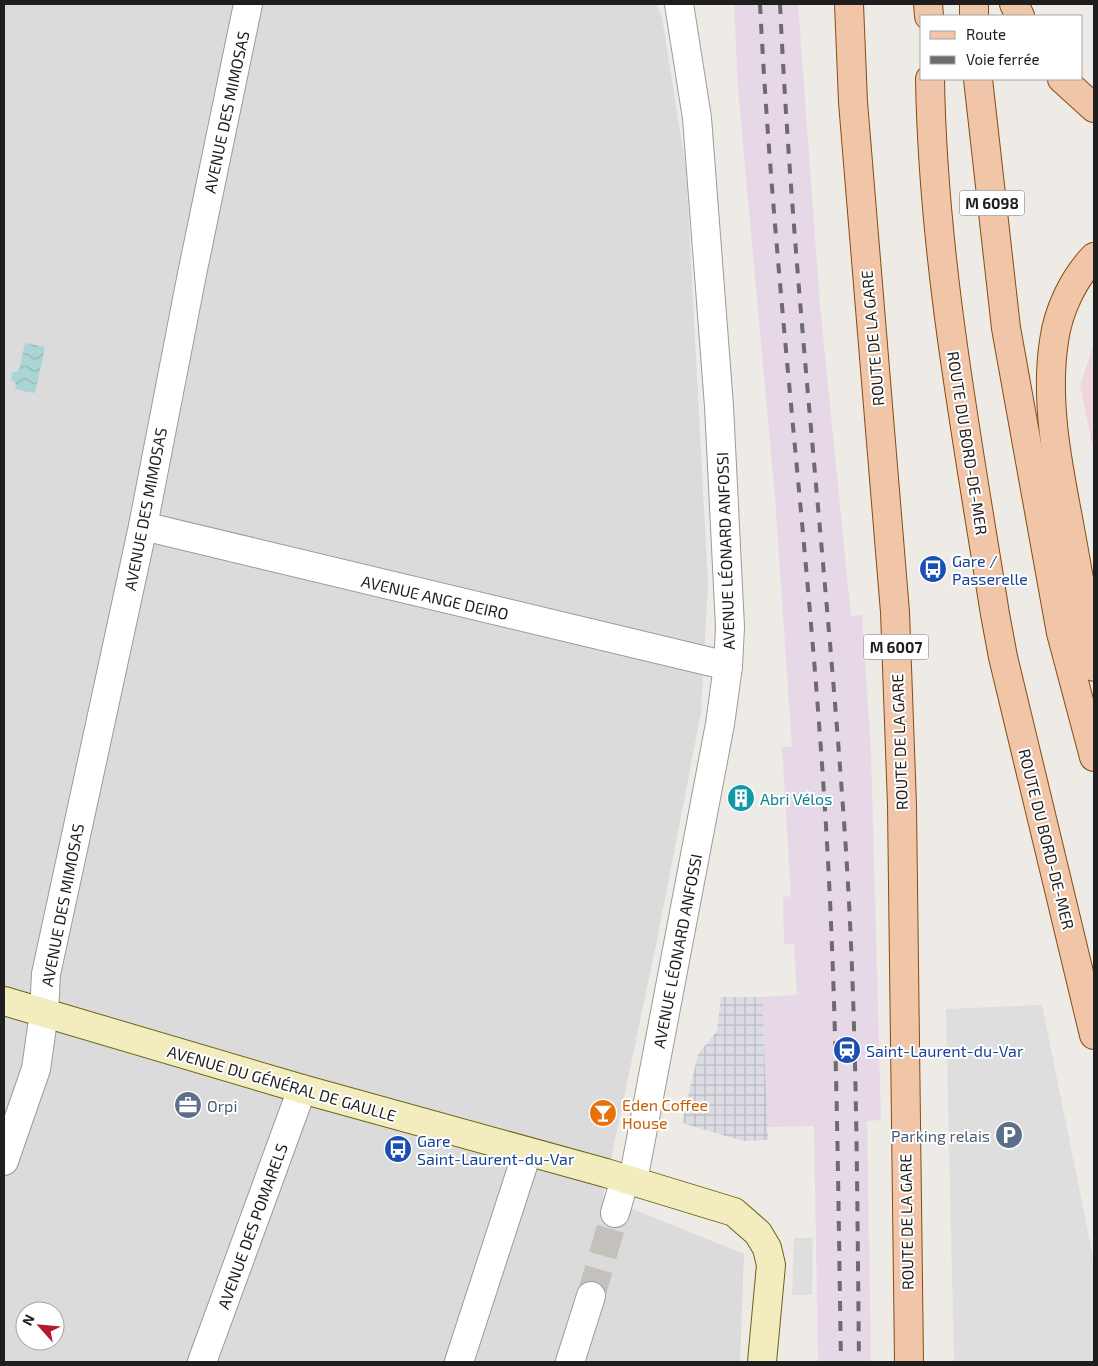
<svg xmlns="http://www.w3.org/2000/svg" width="1098" height="1366" viewBox="0 0 1098 1366" font-family="'Exo 2',sans-serif">
<defs>
<pattern id="plaza-grid" width="8" height="8" patternUnits="userSpaceOnUse" patternTransform="scale(1.25)"><rect width="8" height="8" fill="#dadbe3"/><path d="M0 4h8M4 0v8" fill="none" stroke="#bbbcc2"/></pattern>
<pattern id="water-waves" width="16" height="10" patternUnits="userSpaceOnUse" patternTransform="scale(1.25)"><rect width="16" height="10" fill="#abd4d7"/><path d="M0 5q4-4 8 0t8 0" fill="none" stroke="#93b6b8"/></pattern>
</defs>
<rect width="100%" height="100%" fill="#eeeae5"/>
<path fill="#dcdbdb" fill-rule="evenodd" d="M4,4H656L662,17L686,169L708,584L701,713L656,945L603,1197L744,1254L740,1362H4ZM25,1311H55V1341H25Z"/>
<path fill="#edd7d9" d="M1094,342V452L1080,386Z"/>
<path fill="#e6d8e6" d="M734,4H798L820,305L851,616L862,615L871,752L881,1120L867,1121L871,1362H818L814,1126L767,1127L762,997L797,995L794,944H784L783,897L791,896L782,747H792L775,497L738,89Z"/>
<g fill="#dedede">
<path d="M1042,1005L1094,1262V1362H954L946,1009Z"/>
<path d="M794,1238H813L812,1295H792Z"/>
</g>
<path fill="url(#plaza-grid)" d="M721,997H762L768,1140L743,1141L682,1123L698,1054L717,1031Z"/>
<path fill="url(#water-waves)" d="M25,343L45,347L35,393L15,389L16,384L11,379L12,373L19,371Z"/>
<g fill="none" stroke-linecap="round" stroke-linejoin="round">
<path stroke="#c4c1bd" stroke-width="28" stroke-dasharray="28 14" stroke-linecap="butt" d="M591,1296L615,1213"/>
<g stroke="#9b9b9b" stroke-width="30">
<g id="minor">
<path d="M143,526L728,666"/>
<path d="M4,1161L36,1069L44,1013L46,974L143,526L192,274L248,4"/>
<path d="M633,1181L720,724L728,666L730,627L719,406L697,118L679,4"/>
<path d="M615,1213L625,1179"/>
<path d="M202,1362L302,1089"/>
<path d="M459,1362L527,1153"/>
<path d="M570,1362L591,1296"/>
</g>
</g>
<g stroke="#696411" stroke-width="30">
<path id="secondary" d="M4,1001L302,1089L606,1173L734,1212L758,1233L767,1248L771,1265L762,1362"/>
</g>
<g stroke="#874c11" stroke-width="30">
<g id="primary">
<path d="M849,4L853,102L895,612L902,805L909,1362"/>
<path d="M928,4L929,16"/>
<path d="M974,4V16"/>
<path d="M1014,4L1020,16"/>
<path d="M930,79C933,259 967,437 995,614L1003,657L1094,1035"/>
<path d="M978,79L1006,328L1061,633L1094,757"/>
<path d="M1062,79L1094,108"/>
<path d="M1094,257C1073,279 1058,311 1054,341C1045,399 1057,461 1068,518C1077,567 1086,617 1094,667"/>
</g>
</g>
<use href="#minor" stroke="#fff" stroke-width="28"/>
<use href="#secondary" stroke="#f2ecbf" stroke-width="28"/>
<use href="#primary" stroke="#f1c5a7" stroke-width="28"/>
<g stroke="#6c6c6c" stroke-width="4" stroke-dasharray="10 10" stroke-linecap="butt">
<path d="M760,4C774,284 811,562 827,843C837,1016 838,1189 841,1362"/>
<path d="M780,4C793,282 826,558 845,836C857,1011 857,1187 859,1362"/>
</g>
</g>
<defs>
<g id="bus-disc" transform="scale(1.4375)"><circle r="9.5" fill="#1a4fb4" stroke="#fff"/><path d="M-5-6H5V4H4V6H2V4H-2V6H-4V4H-5ZM-3.5-4V0h7V-4ZM-3.5 1.2v1.5H-2V1.2ZM2 1.2v1.5H3.5V1.2Z" fill="#fff"/></g>
<g id="building-disc" transform="scale(1.4375)"><circle r="9.5" fill="#0f9aa8" stroke="#fff"/><path d="M-4-6H4V6H1V3H-1V6H-4ZM-2.5-4.3h1.7v1.8h-1.7ZM.8-4.3h1.7v1.8H.8ZM-2.5-1h1.7V.8h-1.7ZM.8-1h1.7V.8H.8Z" fill="#fff"/></g>
<g id="station-disc" transform="scale(1.4375)"><circle r="9.5" fill="#1a4fb4" stroke="#fff"/><path d="M-3-6H3Q5-6 5-4V2Q5 4 3 4L4.5 6H3L1.5 4h-3L-3 6H-4.5L-3 4Q-5 4-5 2V-4Q-5-6-3-6ZM-3.5-4v3h7v-3ZM-3.5 1v1.5H-2V1ZM2 1v1.5H3.5V1Z" fill="#fff"/></g>
<g id="office-disc" transform="scale(1.4375)"><circle r="9.5" fill="#5c6f8a" stroke="#fff"/><path d="M-6-3h4V-5.5h4V-3h4V5H-6ZM-1-4.5V-3h2v-1.5ZM-6 0V1H6V0Z" fill="#fff"/></g>
<g id="bar-disc" transform="scale(1.4375)"><circle r="9.5" fill="#e8710a" stroke="#fff"/><path d="M-6-5H6L.8 .8V4.5H3.5V6h-7V4.5H-.8V.8Z" fill="#fff"/></g>
<g id="parking-disc" transform="scale(1.4375)"><circle r="9.5" fill="#5c6f8a" stroke="#fff"/><path d="M-3.5-5.5H1a3.5 3.5 0 0 1 0 7H-1V5.5H-3.5ZM-1-3.4V-.6H.8a1.4 1.4 0 0 0 0-2.8Z" fill="#fff"/></g>
</defs>
<g fill-rule="evenodd">
<use href="#bus-disc" x="933" y="569"/>
<use href="#building-disc" x="741" y="798"/>
<use href="#station-disc" x="847" y="1050"/>
<use href="#office-disc" x="188" y="1105"/>
<use href="#bar-disc" x="603" y="1113"/>
<use href="#parking-disc" x="1009" y="1135"/>
<use href="#bus-disc" x="398" y="1149"/>
</g>
<g text-anchor="middle" dominant-baseline="central" stroke-width="4" stroke-linejoin="round" paint-order="stroke">
<g fill="#fff" stroke="#626262" stroke-width="1">
<rect x="959.5" y="190.5" width="65" height="25" rx="4"/>
<rect x="863.5" y="634.5" width="65" height="25" rx="4"/>
</g>
<g font-size="15" font-weight="bold" fill="#1e1e1e">
<text x="992" y="203">M 6098</text>
<text x="896" y="647">M 6007</text>
</g>
<g font-size="16" fill="#1e1e1e" stroke="#fff">
<text transform="translate(226 112) rotate(-78)">AVENUE DES MIMOSAS</text>
<text transform="translate(872 338) rotate(-95)">ROUTE DE LA GARE</text>
<text transform="translate(968 443) rotate(81)">ROUTE DU BORD-DE-MER</text>
<text transform="translate(145 509) rotate(-79)">AVENUE DES MIMOSAS</text>
<text transform="translate(725 551) rotate(-92)">AVENUE LÉONARD ANFOSSI</text>
<text transform="translate(435 597) rotate(13)">AVENUE ANGE DEIRO</text>
<text transform="translate(899 742) rotate(-92)">ROUTE DE LA GARE</text>
<text transform="translate(1047 839) rotate(76)">ROUTE DU BORD-DE-MER</text>
<text transform="translate(62 905) rotate(-79)">AVENUE DES MIMOSAS</text>
<text transform="translate(677 951) rotate(-79)">AVENUE LÉONARD ANFOSSI</text>
<text transform="translate(282 1083) rotate(16)">AVENUE DU GÉNÉRAL DE GAULLE</text>
<text transform="translate(906 1222) rotate(-91)">ROUTE DE LA GARE</text>
<text transform="translate(252 1226) rotate(-70)">AVENUE DES POMARELS</text>
</g>
<g font-size="16" fill="#164399" stroke="#fff" text-anchor="start">
<text x="952" y="560">Gare /<tspan x="952" dy="18">Passerelle</tspan></text>
<text x="866" y="1050">Saint-Laurent-du-Var</text>
<text x="417" y="1140">Gare<tspan x="417" dy="18">Saint-Laurent-du-Var</tspan></text>
</g>
<g font-size="16" fill="#0d838f" stroke="#fff" text-anchor="start">
<text x="760" y="798">Abri Vélos</text>
</g>
<g font-size="16" fill="#c56008" stroke="#fff" text-anchor="start">
<text x="622" y="1104">Eden Coffee<tspan x="622" dy="18">House</tspan></text>
</g>
<g font-size="16" fill="#4e5e75" stroke="#fff" text-anchor="start">
<text x="207" y="1105">Orpi</text>
<text x="990" y="1135" text-anchor="end">Parking relais</text>
</g>
</g>
<rect width="1098" height="1366" fill="none" stroke="#1e1e1e" stroke-width="10"/>
<rect x="920" y="15" width="162" height="65" fill="#ffffff" stroke="#a5a5a5"/>
<rect x="930" y="31" width="25" height="8" fill="#f1c5a7" stroke="#a5a5a5"/>
<text x="966" y="40" font-size="15" fill="#1e1e1e">Route</text>
<rect x="930" y="56" width="25" height="8" fill="#6c6c6c" stroke="#a5a5a5"/>
<text x="966" y="65" font-size="15" fill="#1e1e1e">Voie ferrée</text>
<g transform="translate(40 1326) rotate(297)"><circle r="24" fill="#ffffff" stroke="#a5a5a5"/>
<path d="M0-4L9 19L0 12L-9 19Z" fill="#b51731"/>
<text y="-8" font-size="14" font-weight="bold" text-anchor="middle" fill="#1e1e1e">N</text>
</g>
</svg>
